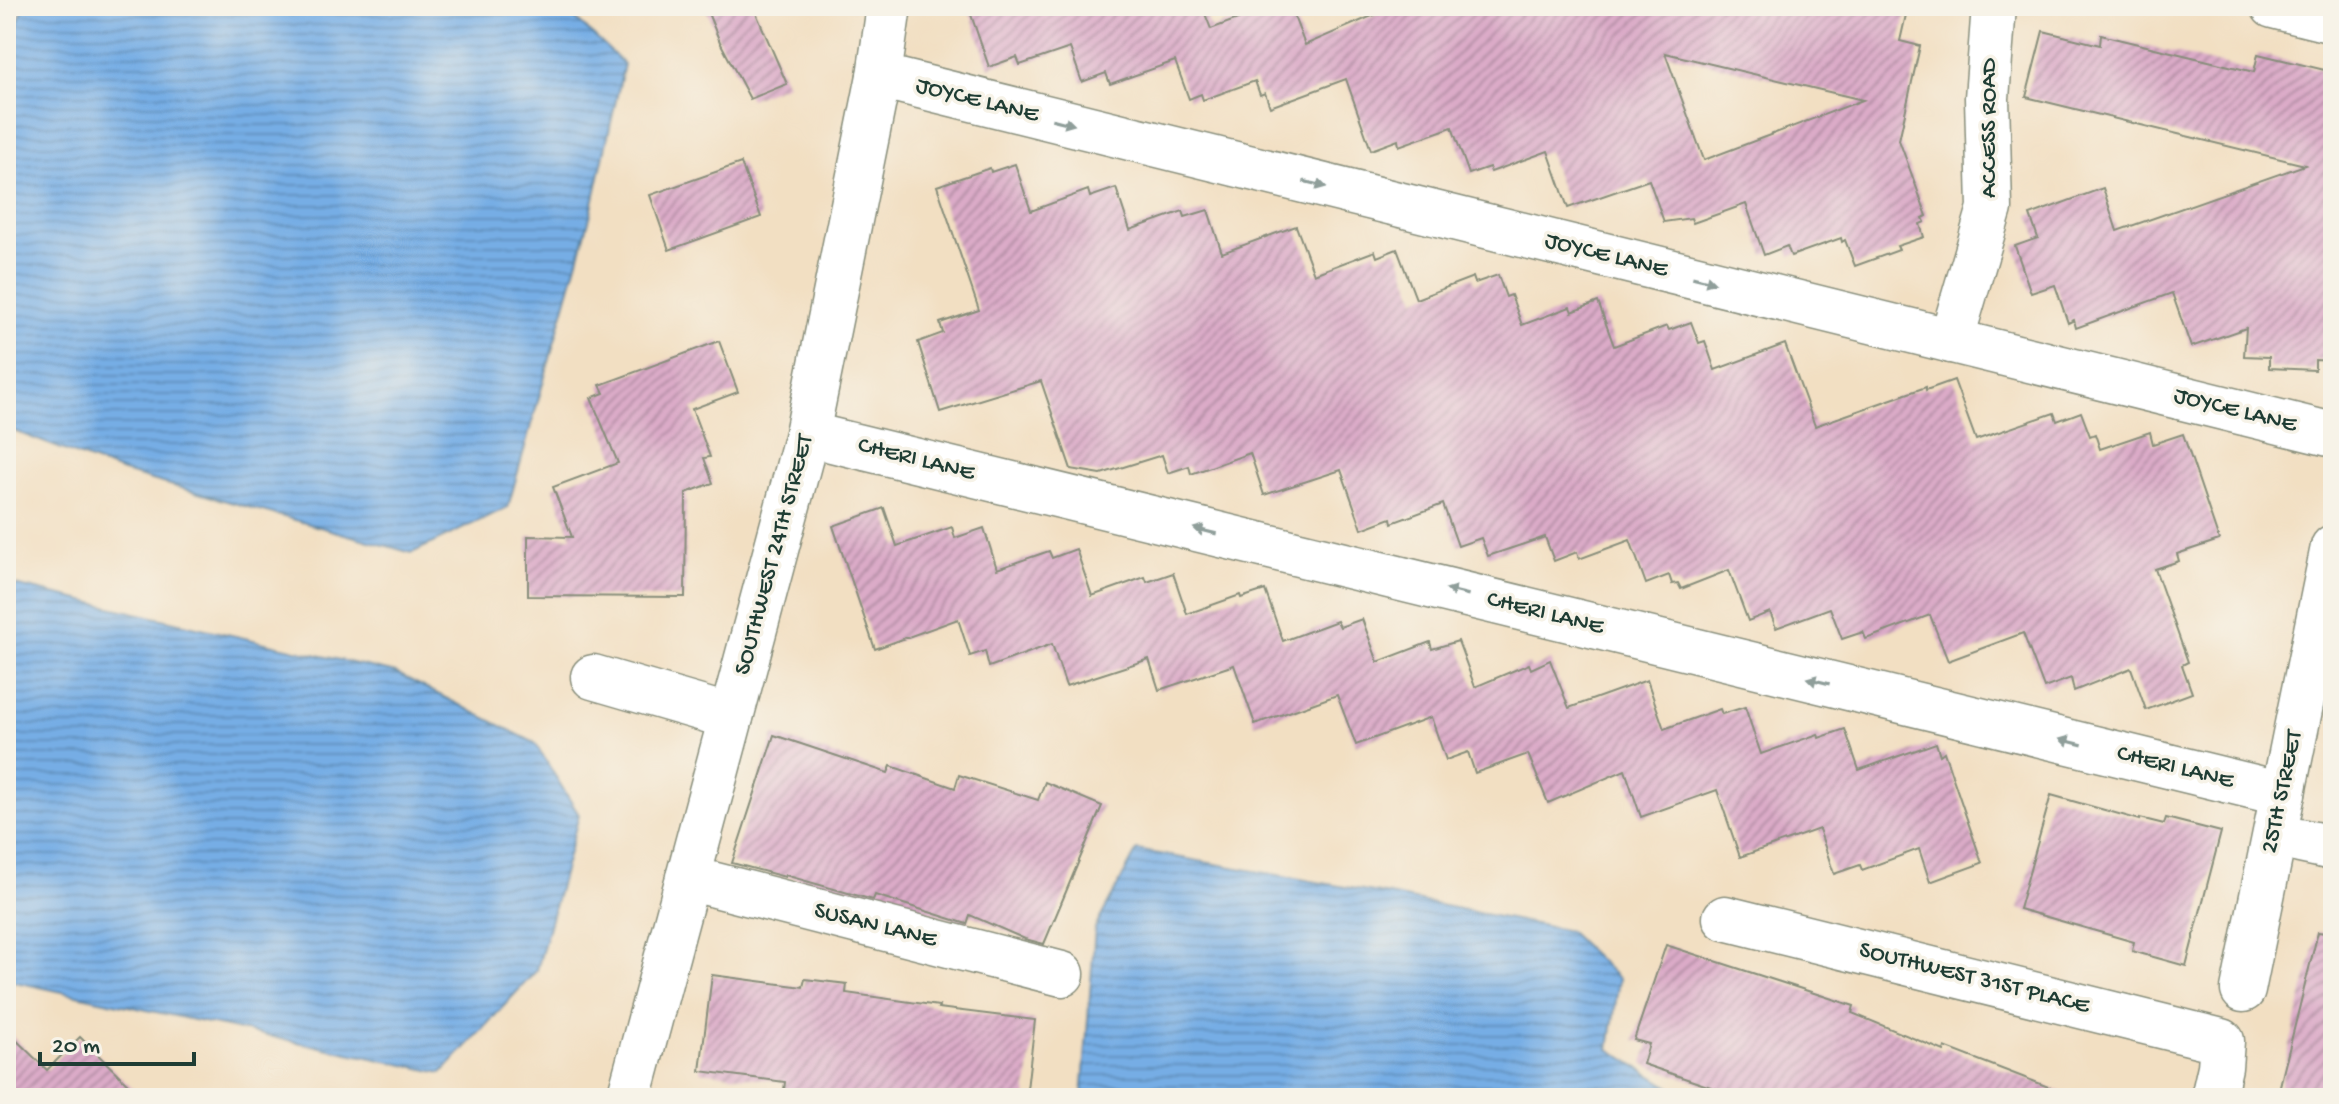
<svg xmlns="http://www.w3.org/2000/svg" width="2339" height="1104" viewBox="0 0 2339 1104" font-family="'Gochi Hand',sans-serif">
<defs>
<pattern id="water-rules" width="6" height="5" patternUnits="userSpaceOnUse" patternTransform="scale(2)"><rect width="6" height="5" fill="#76ade5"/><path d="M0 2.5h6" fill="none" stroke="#608eba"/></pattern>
<pattern id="building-hatch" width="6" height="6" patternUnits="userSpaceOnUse" patternTransform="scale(2)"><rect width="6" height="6" fill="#dbabc8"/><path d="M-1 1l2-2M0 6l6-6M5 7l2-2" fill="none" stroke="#b18ca3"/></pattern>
</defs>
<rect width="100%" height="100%" fill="#f7f3e8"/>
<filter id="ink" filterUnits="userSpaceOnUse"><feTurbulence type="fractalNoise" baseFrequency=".0125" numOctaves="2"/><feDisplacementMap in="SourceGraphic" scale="16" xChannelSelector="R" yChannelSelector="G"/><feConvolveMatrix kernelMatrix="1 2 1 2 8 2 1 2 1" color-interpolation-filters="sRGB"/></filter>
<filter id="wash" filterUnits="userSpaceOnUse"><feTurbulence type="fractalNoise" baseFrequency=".006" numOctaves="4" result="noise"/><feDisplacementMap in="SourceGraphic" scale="32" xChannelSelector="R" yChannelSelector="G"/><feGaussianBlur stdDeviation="1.8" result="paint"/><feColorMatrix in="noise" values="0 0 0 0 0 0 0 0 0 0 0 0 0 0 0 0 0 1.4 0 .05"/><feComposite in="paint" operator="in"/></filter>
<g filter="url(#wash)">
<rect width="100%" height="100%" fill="#f2dfc2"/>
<g fill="url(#water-rules)" stroke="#4a758c" stroke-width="2">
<path d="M24,6H562L624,64L590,217L508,507L412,553L120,471L6,428V54Z"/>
<path d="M6,583L396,673L535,743L579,815L537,970L442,1073L6,980Z"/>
<path d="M1137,850L1379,893L1569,931L1619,979L1609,1049L1687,1098H1082L1095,928Z"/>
</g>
<g id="blocks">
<g fill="url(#building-hatch)" fill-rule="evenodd">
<path d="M705,6H753L787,84L750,99L720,42Z"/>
<path d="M968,6H1202L1211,29L1272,6H1290L1305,45L1395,6H1908L1900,41L1920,46L1899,140L1927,216L1923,218L1925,222L1920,224L1924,237L1897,246L1899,250L1855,266L1845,240L1842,242L1841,238L1791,256L1787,246L1764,255L1746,204L1693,223L1691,218L1664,222L1649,180L1568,208L1548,151L1491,172L1489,167L1469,174L1452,127L1399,146L1398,140L1371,150L1346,79L1270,107L1265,93L1260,95L1255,81L1203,100L1201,94L1189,99L1175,61L1110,84L1106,73L1082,82L1070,48L1020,65L1017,57L989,67ZM1665,53L1863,100L1704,160Z"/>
<path d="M2043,31L2100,45L2101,35L2254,72L2258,54L2333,72V361L2315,360V370L2269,368V357L2244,356L2246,328L2191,347L2172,293L2076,328L2074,320L2068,323L2055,285L2031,293L2015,246L2038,238L2030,215L2103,188L2117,231L2305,165L2026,97Z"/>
<path d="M741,163L761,217L669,250L650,195Z"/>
<path d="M1015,164L1031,211L1088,190L1090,197L1116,188L1130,230L1183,211L1185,217L1208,210L1222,253L1296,226L1314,274L1375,251L1377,257L1397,249L1416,299L1473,277L1475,283L1498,275L1506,297L1511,295L1522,325L1570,307L1572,312L1598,302L1614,346L1667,326L1669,330L1691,322L1699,343L1705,341L1715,370L1785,344L1815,426L1926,387V390L1954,380L1976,440L2054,413L2057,421L2081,412L2090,436L2095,434L2100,449L2150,432L2153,444L2183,434L2219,540L2177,554L2179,561L2155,569L2188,662L2182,665L2192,693L2146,710L2131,668L2074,691L2071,678L2044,688L2023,633L1948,661L1930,615L1866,639L1863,632L1842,639L1830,608L1776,628L1770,612L1748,621L1729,570L1681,589L1678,583L1672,584L1669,575L1646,584L1630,540L1579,559L1577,552L1554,561L1545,537L1488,556L1481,538L1458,546L1443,504L1392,523L1391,518L1362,529L1341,470L1264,495L1250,453L1191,474L1189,466L1168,473L1162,455L1101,474L1071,469L1041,381L940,412L918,342L943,333L940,323L979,310L937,186L990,168L991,172Z"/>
<path d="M719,341L738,392L692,409L710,457L704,458L713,483L686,493L685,597L528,596V536L572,537L553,487L618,463L591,398L604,393L600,385Z"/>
<path d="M884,508L897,546L952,527L955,538L984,528L997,569L1049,551L1052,558L1076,549L1092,596L1145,577L1147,582L1173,573L1187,614L1240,595L1241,598L1265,590L1283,641L1337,621L1340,627L1362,619L1378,662L1430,642L1432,649L1458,641L1475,687L1529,664L1531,669L1550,660L1569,708L1647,680L1664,729L1720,709L1722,714L1745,707L1761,754L1818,734L1819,738L1845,729L1859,770L1936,743L1940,755L1944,752L1982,863L1930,882L1919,849L1862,870L1860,865L1834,874L1819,829L1740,857L1717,790L1641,817L1625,770L1548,803L1528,754L1475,773L1468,752L1446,760L1431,717L1356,745L1337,695L1255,724L1234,665L1159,690L1149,659L1066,686L1052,644L989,667L985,651L970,656L958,619L875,649L833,526Z"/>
<path d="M774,735L888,773L891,766L955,788L959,775L1038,800L1045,782L1102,806L1044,944L1025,939L970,915L967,924L875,895L873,900L785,875V877L732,863Z"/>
<path d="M2051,795L2140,820V818L2164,824L2166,818L2221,832L2186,966L2132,951L2134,942L2019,909Z"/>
<path d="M2318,932L2333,934V1098H2277Z"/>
<path d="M1666,945L1854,1006L1852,1013L1944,1051L1945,1047L2069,1095V1098H1743L1643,1064L1649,1044L1634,1040Z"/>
<path d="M712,975L803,987L805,979L847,984L846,993L939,1006L938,1008L1035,1020L1026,1098H789L790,1090H784L785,1082L700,1071Z"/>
<path d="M6,1030L47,1070L80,1037L142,1098H6Z"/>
</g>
</g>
</g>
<g filter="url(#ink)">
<use href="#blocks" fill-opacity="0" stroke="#888e7b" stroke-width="2"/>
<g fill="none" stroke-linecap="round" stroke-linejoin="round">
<g stroke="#888e7b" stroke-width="47">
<g id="minor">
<path d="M2273,6L2333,21"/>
<path d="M879,76L2333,435"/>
<path d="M1951,341L1990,208L1987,98L1994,6"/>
<path d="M807,434L2283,794"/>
<path d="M593,677L731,717"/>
<path d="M2300,841L2333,848"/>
<path d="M688,878L1062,974"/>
<path d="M1725,918L2222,1041L2220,1067L2213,1098"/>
<path d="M2243,990L2333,547"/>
<path d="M629,1098L807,434L879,76L889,6"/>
</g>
</g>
<use href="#minor" stroke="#fff" stroke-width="44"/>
</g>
<defs><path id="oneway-solid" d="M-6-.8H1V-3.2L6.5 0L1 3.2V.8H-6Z" transform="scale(2)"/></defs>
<g fill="#8f9e9a">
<use href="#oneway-solid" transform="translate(1063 122) rotate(14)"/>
<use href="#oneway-solid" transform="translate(1315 184) rotate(14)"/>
<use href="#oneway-solid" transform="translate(1704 280) rotate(14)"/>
<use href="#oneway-solid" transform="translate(1205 531) rotate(-166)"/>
<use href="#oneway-solid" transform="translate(1457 592) rotate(-166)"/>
<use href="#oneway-solid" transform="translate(1818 681) rotate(-166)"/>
<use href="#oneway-solid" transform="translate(2071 742) rotate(-166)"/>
</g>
</g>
<g text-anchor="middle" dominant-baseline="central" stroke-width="7" stroke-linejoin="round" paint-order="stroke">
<g font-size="24" fill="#1f3d34" stroke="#f7f3e8">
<text transform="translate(977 101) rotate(14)">JOYCE LANE</text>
<text transform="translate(1990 128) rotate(-90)">ACCESS ROAD</text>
<text transform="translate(1606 256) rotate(14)">JOYCE LANE</text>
<text transform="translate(2235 411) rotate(14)">JOYCE LANE</text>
<text transform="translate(916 460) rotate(14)">CHERI LANE</text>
<text transform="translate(775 555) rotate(-75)">SOUTHWEST 24TH STREET</text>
<text transform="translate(1545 614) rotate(14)">CHERI LANE</text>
<text transform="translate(2175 768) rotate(14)">CHERI LANE</text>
<text transform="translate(2283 792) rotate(-78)">25TH STREET</text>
<text transform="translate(875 926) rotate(14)">SUSAN LANE</text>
<text transform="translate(1974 979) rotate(14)">SOUTHWEST 31ST PLACE</text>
</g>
</g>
<rect width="2339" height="1104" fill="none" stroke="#f7f3e8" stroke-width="32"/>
<path d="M40 1052v12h154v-12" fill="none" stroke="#1f3d34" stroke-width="4"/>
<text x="52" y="1052" font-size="24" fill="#1f3d34" stroke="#f7f3e8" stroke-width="6" paint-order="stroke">20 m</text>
</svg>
